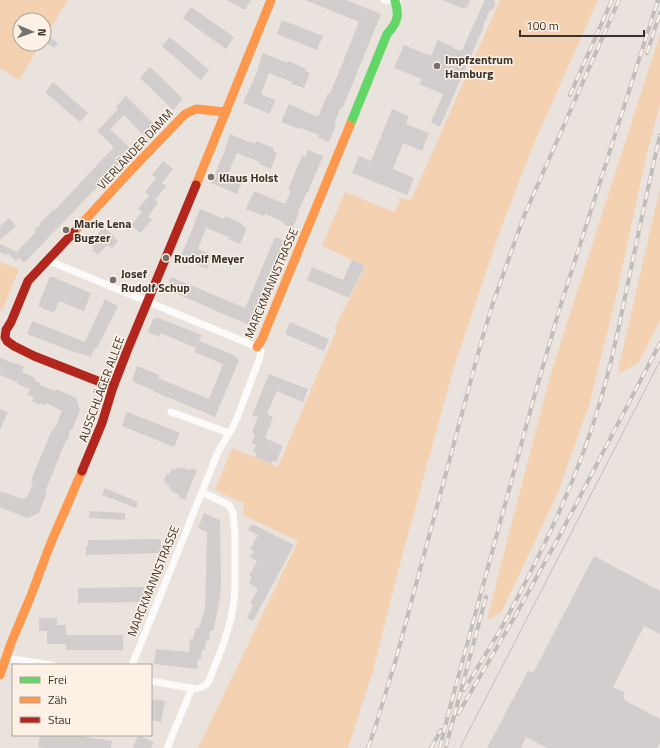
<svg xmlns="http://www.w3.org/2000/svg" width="660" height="748" viewBox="0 0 660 748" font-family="'Titillium Web',sans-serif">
<rect width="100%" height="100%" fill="#eae3dd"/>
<g fill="#f4d1b1">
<path d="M0,0H68L44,39V20H20V44H41L19,80L0,68Z"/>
<path d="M500,0H598L533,146L501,228L453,370L397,575L373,671L348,748H198L298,541L243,515L244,503L215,490L232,448L278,467L336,331L335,327L366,266L322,246L345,192L394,212L399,203V198L411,200Z"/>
<path d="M660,34V103L646,157L615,301L590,402L559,490L501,613L487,620L501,564L551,373Z"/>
<path d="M660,188V320L639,362L617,375Z"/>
<path d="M0,262L19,269L2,311L0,310Z"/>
</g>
<g fill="#d1cecd">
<path d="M227,0H251L245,10Z"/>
<path d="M305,0H346L381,14L343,107H341L337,117L334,125H336L329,142L318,137L319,135L300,128L299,129L281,122L289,104L318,117L328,93L330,94L359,22Z"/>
<path d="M442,0H470L467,8L465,7L464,9Z"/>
<path d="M485,0H495L494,3H496L493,10L491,9L483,25L484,26L440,127L431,122L443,94L419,84L422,79L394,68L404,45L431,56L438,40L453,47V48L461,51L462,50Z"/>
<path d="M191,7L234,37L226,49L183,18Z"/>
<path d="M282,20L323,36L317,50L277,34Z"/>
<path d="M49,37L58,43L54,48L46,43Z"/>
<path d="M170,37L209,70L201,80L162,46Z"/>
<path d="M263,53L287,63L288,61L306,69L305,71L310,73L304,88L292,84V82L269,73L261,94L275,100L270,114L243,103L259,67H258Z"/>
<path d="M150,67L183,99L173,110L140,78Z"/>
<path d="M53,82L88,113L80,122L45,92Z"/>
<path d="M126,96L156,126L145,137L124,115L110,129L132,150L126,157L24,263L19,258L16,261L8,253L6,255L0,252V244L17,252L36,232L34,230L41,224L40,223L54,209L55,210L114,147L97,131L118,109L116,107Z"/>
<path d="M392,109L409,116L406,124L429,133L422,151L403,143L393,169L414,178L407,195L352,173L359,156L371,161Z"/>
<path d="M230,134L255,144L256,141L274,148L273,151L277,153L271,169L259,164L260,162L237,153L228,174L243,180L237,194L211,183L226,148H225Z"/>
<path d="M308,150L323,156L308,192H307L298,212H299L293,228L283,224L284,222L265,214L264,216L246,209L254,191L285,204L291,190L288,189L302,156L305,157Z"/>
<path d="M163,161L173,169L162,183L166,186L155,200L158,203L148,217L152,220L140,233L131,225L142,212L138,209L149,195L145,192L156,178L152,175Z"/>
<path d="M200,209L224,219L225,216L243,224L242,226L247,228L240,244L228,239L229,237L206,228L198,249L212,255L207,269L180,258L195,223H194Z"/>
<path d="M9,218L16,226L0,240V226Z"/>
<path d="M104,227L114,236L113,237L118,241L112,248L107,245L98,255L92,250L94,248L86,241L93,234L95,236Z"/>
<path d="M275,237L287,242L254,322L249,325L166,289L171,277L245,308Z"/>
<path d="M352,260L365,266L349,298L307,280L312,267L343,280Z"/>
<path d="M50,276L91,293L84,311L59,301L54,313L38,306Z"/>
<path d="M105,299L118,306L97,348H95L91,357L79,353V354L27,334L32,321L85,342Z"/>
<path d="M158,318L202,335L199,341L234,355L239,360L215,417L153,391V390L132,381L137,366L159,375L158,378L209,399L223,364L194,352L196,348L161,333L159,337L148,332L153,319Z"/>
<path d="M290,322L329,339L324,351L285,334Z"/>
<path d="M0,358L15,364L16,363L24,367L22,372L35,378L34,380L40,383V385L55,391L56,389L76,398L80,410L72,430H70L68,440H66L45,492H47L39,513L27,518L0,507V491L22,499L27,497L33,484L31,483L32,478L52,430L53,431L55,426H56L62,411L47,403L45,405L41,403L40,405L32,401L34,397L27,395L30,389L17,384L18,382L0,375Z"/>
<path d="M269,374L308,389L303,402L277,391L267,414L273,417L265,438L283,446L276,462L273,461L271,464L255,457L257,453L253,452L256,445L252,443L255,434L252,432L258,417L252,415Z"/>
<path d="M0,409L8,412L0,430Z"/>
<path d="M127,412L180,433L174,447L122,426Z"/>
<path d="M177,467L180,469L181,467L190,470L191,468L197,470L185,500L179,497V495L171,491V489L168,488L170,485L165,484L166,482L164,481L167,473L169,474L172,468L176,470Z"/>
<path d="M105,488L138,502L136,508L102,495Z"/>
<path d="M90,511L125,513V520L89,518Z"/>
<path d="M204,513L220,520L221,582L220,599L213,631H210L209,641H206L205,650H202L201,659H198L197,669L154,664L156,649L189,652L190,639H193L194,634L195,633L196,628H199L205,609L207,532L198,528Z"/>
<path d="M252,524L294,545L253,621L247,618L253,605L250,604L258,589L249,583L252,577L249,576L257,561L250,557L254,551L250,549L258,535L248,530Z"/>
<path d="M161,539V553L86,555V546H88V540Z"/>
<path d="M594,556L660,591V634L644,626L613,687L625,693L623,697L626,701L660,719V743L657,748H547L526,737L521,748H487L528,671L533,673Z"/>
<path d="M144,587V602L78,603V588Z"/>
<path d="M39,618H57V625H66V635H123V650H66V644H47V631H39Z"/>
<path d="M151,699L165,701L161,722L151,720Z"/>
<path d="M40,735H73L112,741L111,748H46L38,747Z"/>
<path d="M138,735L154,742L151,748H133Z"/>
</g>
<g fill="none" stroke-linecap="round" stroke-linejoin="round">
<g stroke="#fcfbfa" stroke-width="7">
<path d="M384,0L392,1L398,0"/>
<path d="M47,260L257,347L261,352L259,360L237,418L234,425L218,452L156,606L132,665"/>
<path d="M171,412L229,433"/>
<path d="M5,658L52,665"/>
<path d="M151,681L196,689L202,687L208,683L223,645L231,619L234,600L235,588V534L233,513L229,505L202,492"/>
<path d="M167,748L192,688"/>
</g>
<path stroke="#63d668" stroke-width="9" d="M350,125L387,34C397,23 400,16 395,1"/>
<g stroke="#ff974d" stroke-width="9">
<path d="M196,185L271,0"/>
<path d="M74,232L133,168L185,114L196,109L226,112"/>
<path d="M257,347L262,339L350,125"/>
<path d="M0,675L11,643L30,598L50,545L82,471"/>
</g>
<g stroke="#b3261e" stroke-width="9">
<path d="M74,232L28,281L11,322L6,330L5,337L7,341L14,346L34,356L113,387"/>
<path d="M82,471L102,423L113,387L127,351L196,185"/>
</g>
<path stroke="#c0bebd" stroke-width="1" d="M460,748L660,361"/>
<g stroke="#c0bebd" stroke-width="4">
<g id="rail">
<path d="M647,53L660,13"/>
<path d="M570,95L612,0"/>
<path d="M497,636C539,559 578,480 602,395C612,361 619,327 626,292C637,240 648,187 660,135"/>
<path d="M464,690L499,632"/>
<path d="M458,714L514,618L561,533L660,343"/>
<path d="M446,746L486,597"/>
<path d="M368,748L375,728L396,659L482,339L493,303L524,216L619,0"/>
<path d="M431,748L441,730"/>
<path d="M440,748L449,711L533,401L558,314L658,0"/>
</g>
</g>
<use href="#rail" stroke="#fdf0e5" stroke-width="2.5" stroke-dasharray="8" stroke-linecap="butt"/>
</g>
<g fill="#76716b" stroke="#fdf0e5" stroke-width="1.5">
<circle cx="437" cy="66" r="4"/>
<circle cx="211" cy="177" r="4"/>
<circle cx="66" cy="230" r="4"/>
<circle cx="166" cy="258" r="4"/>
<circle cx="113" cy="280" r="4"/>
</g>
<g text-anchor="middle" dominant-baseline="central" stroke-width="3" stroke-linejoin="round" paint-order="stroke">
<g font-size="12" font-weight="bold" fill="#37332e" stroke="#fdf0e5" text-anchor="start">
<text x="445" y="59">Impfzentrum<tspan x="445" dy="14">Hamburg</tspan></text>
<text x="219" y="177">Klaus Holst</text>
<text x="74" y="223">Marie Lena<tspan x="74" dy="14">Bugzer</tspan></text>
<text x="174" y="258">Rudolf Meyer</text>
<text x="121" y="273">Josef<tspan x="121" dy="14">Rudolf Schup</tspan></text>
</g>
<g font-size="12" fill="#37332e" stroke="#fdf0e5">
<text transform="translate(135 149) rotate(-47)">VIERLÄNDER DAMM</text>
<text transform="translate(271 283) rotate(-67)">MARCKMANNSTRASSE</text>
<text transform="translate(101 389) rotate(-70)">AUSSCHLÄGER ALLEE</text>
<text transform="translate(153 581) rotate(-68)">MARCKMANNSTRASSE</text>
</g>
</g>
<rect x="12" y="664" width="140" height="72" fill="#fdf0e5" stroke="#aea49c"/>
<rect x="20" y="677" width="20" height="6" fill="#63d668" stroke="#aea49c"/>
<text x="48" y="684" font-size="12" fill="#37332e">Frei</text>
<rect x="20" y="697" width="20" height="6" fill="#ff974d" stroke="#aea49c"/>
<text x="48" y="704" font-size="12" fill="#37332e">Zäh</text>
<rect x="20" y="717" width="20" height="6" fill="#b3261e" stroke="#aea49c"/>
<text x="48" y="724" font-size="12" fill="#37332e">Stau</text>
<g transform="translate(32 32) rotate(92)"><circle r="19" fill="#fdf0e5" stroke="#aea49c"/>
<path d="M0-3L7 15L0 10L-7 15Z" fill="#76716b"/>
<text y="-6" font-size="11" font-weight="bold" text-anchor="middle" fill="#37332e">N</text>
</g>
<path d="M520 30v6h124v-6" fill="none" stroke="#37332e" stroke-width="2"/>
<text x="526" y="30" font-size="12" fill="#37332e" stroke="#fdf0e5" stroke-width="3" paint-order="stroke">100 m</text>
</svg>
